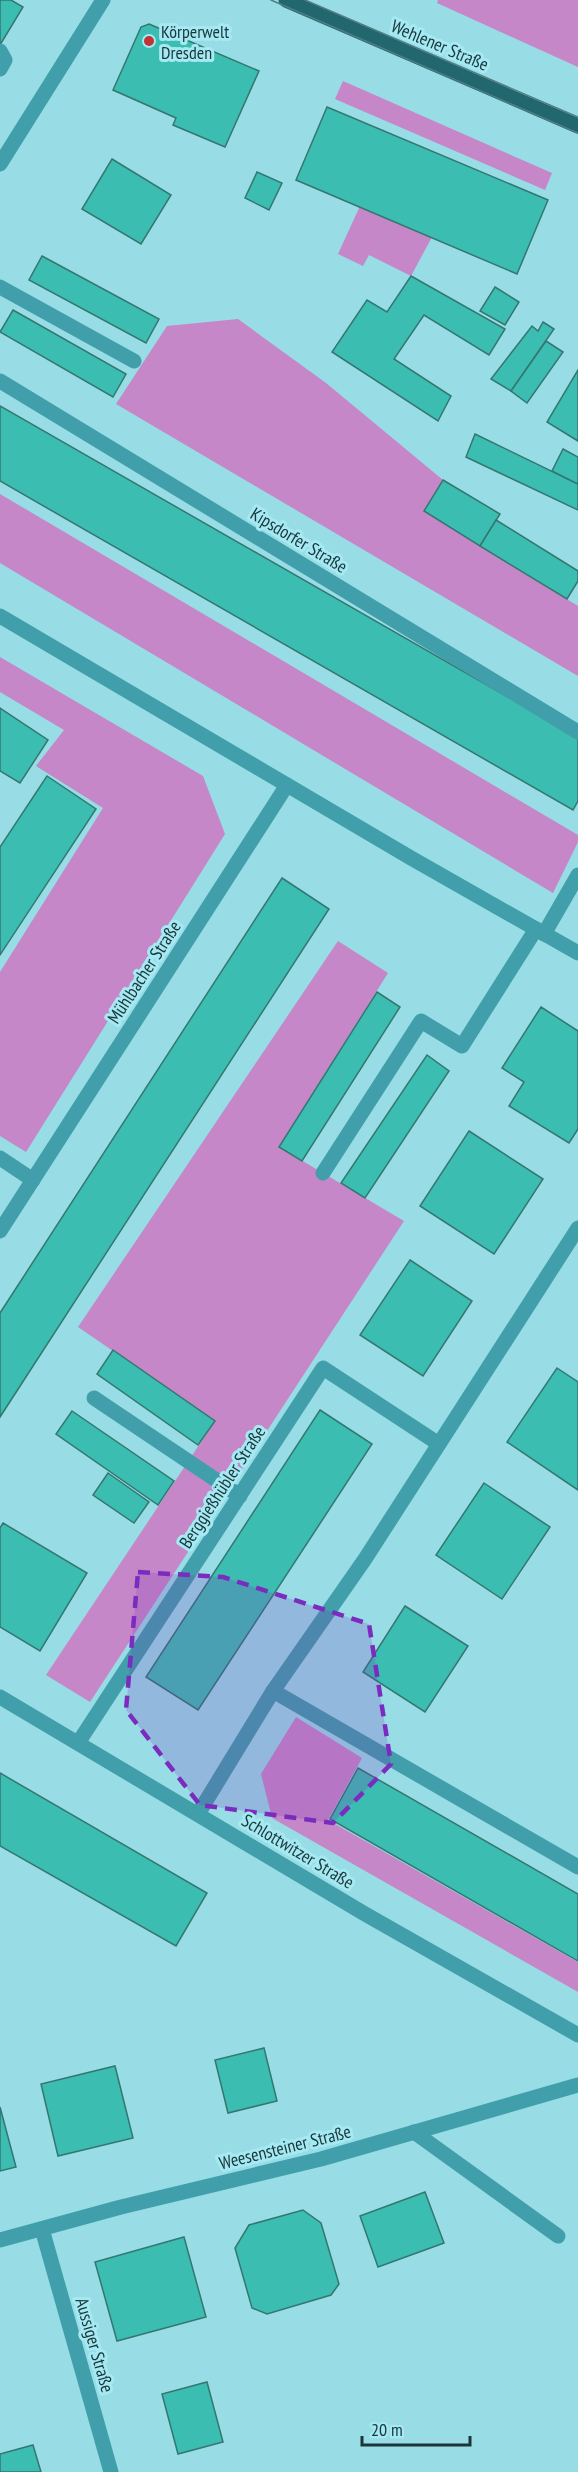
<svg xmlns="http://www.w3.org/2000/svg" width="578" height="2472" viewBox="0 0 578 2472" font-family="'PT Sans Narrow',sans-serif">
<rect width="100%" height="100%" fill="#98dce5"/>
<g fill="#c587c7">
<path d="M438,0H578V67L437,3Z"/>
<path d="M343,81L552,173L545,190L335,99Z"/>
<path d="M360,206L432,237L411,276L369,255L363,266L338,254Z"/>
<path d="M238,319L326,383L443,480L424,511L578,606V676L116,404L167,326Z"/>
<path d="M0,494L578,835V842L553,893L0,563Z"/>
<path d="M0,657L203,776L225,834L26,1152L0,1136V972L103,808L36,766L64,730L0,692Z"/>
<path d="M338,941L388,973L279,1147L404,1221L90,1702L46,1675L215,1421L78,1327Z"/>
<path d="M296,1717L362,1758L328,1820L578,1962V1992L272,1818L261,1774Z"/>
</g>
<g fill="#3cbdb1" stroke="#347770" stroke-width="1.5">
<path d="M0,0H11L23,7L0,45Z"/>
<path d="M149,24L259,71L225,147L173,125L176,118L113,90L141,27Z"/>
<path d="M327,107L548,200L517,274L296,180Z"/>
<path d="M112,159L171,195L141,244L82,209Z"/>
<path d="M257,172L282,183L269,210L245,198Z"/>
<path d="M42,256L159,319L146,343L29,280Z"/>
<path d="M411,276L505,329L489,355L424,315L394,359L451,396L438,421L332,352L367,300L387,312Z"/>
<path d="M495,287L519,302L505,325L480,311Z"/>
<path d="M13,310L126,374L113,397L0,332Z"/>
<path d="M543,322L554,329L511,391L491,379L532,326L538,331Z"/>
<path d="M546,341L563,352L527,403L511,391Z"/>
<path d="M578,370V441L547,422Z"/>
<path d="M0,406L578,737V801L573,810L0,481Z"/>
<path d="M475,434L578,484V510L466,457Z"/>
<path d="M563,449L578,457V484L552,471Z"/>
<path d="M443,480L500,514L480,546L424,511Z"/>
<path d="M496,520L578,571V581L567,599L480,546Z"/>
<path d="M0,708L48,740L20,783L0,771Z"/>
<path d="M47,776L96,809L0,955V847Z"/>
<path d="M282,878L329,909L0,1417V1313Z"/>
<path d="M377,992L400,1007L302,1161L279,1147Z"/>
<path d="M541,1007L578,1031V1129L569,1143L509,1106L524,1082L502,1068Z"/>
<path d="M427,1055L449,1071L365,1198L341,1183Z"/>
<path d="M469,1131L543,1179L494,1254L420,1206Z"/>
<path d="M410,1260L472,1301L423,1376L360,1335Z"/>
<path d="M113,1350L215,1421L198,1445L97,1374Z"/>
<path d="M557,1368L578,1382V1490L507,1442Z"/>
<path d="M320,1410L372,1444L198,1710L146,1677Z"/>
<path d="M72,1411L174,1481L158,1505L56,1434Z"/>
<path d="M108,1473L149,1502L134,1523L93,1495Z"/>
<path d="M484,1483L550,1527L502,1599L436,1555Z"/>
<path d="M3,1523L87,1573L40,1651L0,1627V1528Z"/>
<path d="M405,1606L468,1646L425,1712L363,1672Z"/>
<path d="M358,1768L578,1894V1961L330,1819Z"/>
<path d="M0,1773L207,1893L176,1946L0,1846Z"/>
<path d="M264,2048L277,2101L228,2113L215,2060Z"/>
<path d="M115,2066L133,2138L58,2156L41,2084Z"/>
<path d="M0,2107L16,2167L0,2171Z"/>
<path d="M425,2192L444,2243L378,2267L360,2216Z"/>
<path d="M303,2210L321,2223L339,2284L331,2295L267,2314L252,2308L235,2248L249,2225Z"/>
<path d="M184,2237L206,2317L117,2341L95,2262Z"/>
<path d="M207,2382L223,2442L178,2454L162,2394Z"/>
<path d="M33,2445L41,2472H0V2454Z"/>
</g>
<g fill="none" stroke-linecap="round" stroke-linejoin="round">
<g stroke="#409faa" stroke-width="15">
<path d="M0,51L5,60L0,69"/>
<path d="M0,164L103,0"/>
<path d="M0,287L134,361"/>
<path d="M0,381L578,732"/>
<path d="M0,616L411,858L578,953"/>
<path d="M544,934L578,875"/>
<path d="M0,1158L33,1180"/>
<path d="M323,1173L421,1021L462,1046L536,929"/>
<path d="M0,1231L287,785"/>
<path d="M94,1398L240,1496"/>
<path d="M273,1691L578,1867"/>
<path d="M0,1697L365,1914L578,2035"/>
<path d="M78,1743L323,1368L439,1444"/>
<path d="M198,1814L273,1691L365,1559L578,1228"/>
<path d="M414,2132L558,2236"/>
<path d="M42,2229L111,2472"/>
<path d="M0,2240L121,2207L321,2159L578,2085"/>
</g>
<path stroke="#22676e" stroke-width="15" d="M286,0L578,126"/>
<g stroke="#507d83" stroke-width="1.5">
<path d="M271,0L578,133"/>
<path d="M305,0L578,117"/>
</g>
</g>
<path fill="#7b2cbf" fill-opacity="0.2" stroke="#7b2cbf" stroke-width="4.5" stroke-dasharray="12 8" stroke-linejoin="round" d="M138,1572L223,1577L369,1624L391,1764L333,1823L200,1805L126,1710Z"/>
<circle fill="#c23433" stroke="#a5e9f2" stroke-width="2" cx="149" cy="41" r="6"/>
<g text-anchor="middle" dominant-baseline="central" stroke-width="6" stroke-linejoin="round" paint-order="stroke">
<g font-size="18" fill="#1a363a" stroke="#a5e9f2" text-anchor="start">
<text x="161" y="31">Körperwelt<tspan x="161" dy="21">Dresden</tspan></text>
</g>
<g font-size="18" fill="#1a363a" stroke="#a5e9f2">
<text transform="translate(440 45) rotate(23)">Wehlener Straße</text>
<text transform="translate(299 540) rotate(31)">Kipsdorfer Straße</text>
<text transform="translate(144 972) rotate(-57)">Mühlbacher Straße</text>
<text transform="translate(222 1487) rotate(-57)">Berggießhübler Straße</text>
<text transform="translate(298 1851) rotate(31)">Schlottwitzer Straße</text>
<text transform="translate(285 2147) rotate(-14)">Weesensteiner Straße</text>
<text transform="translate(95 2345) rotate(74)">Aussiger Straße</text>
</g>
</g>
<path d="M362 2436v9h108v-9" fill="none" stroke="#1a363a" stroke-width="3"/>
<text x="371" y="2436" font-size="18" fill="#1a363a" stroke="#a5e9f2" stroke-width="4.5" paint-order="stroke">20 m</text>
</svg>
